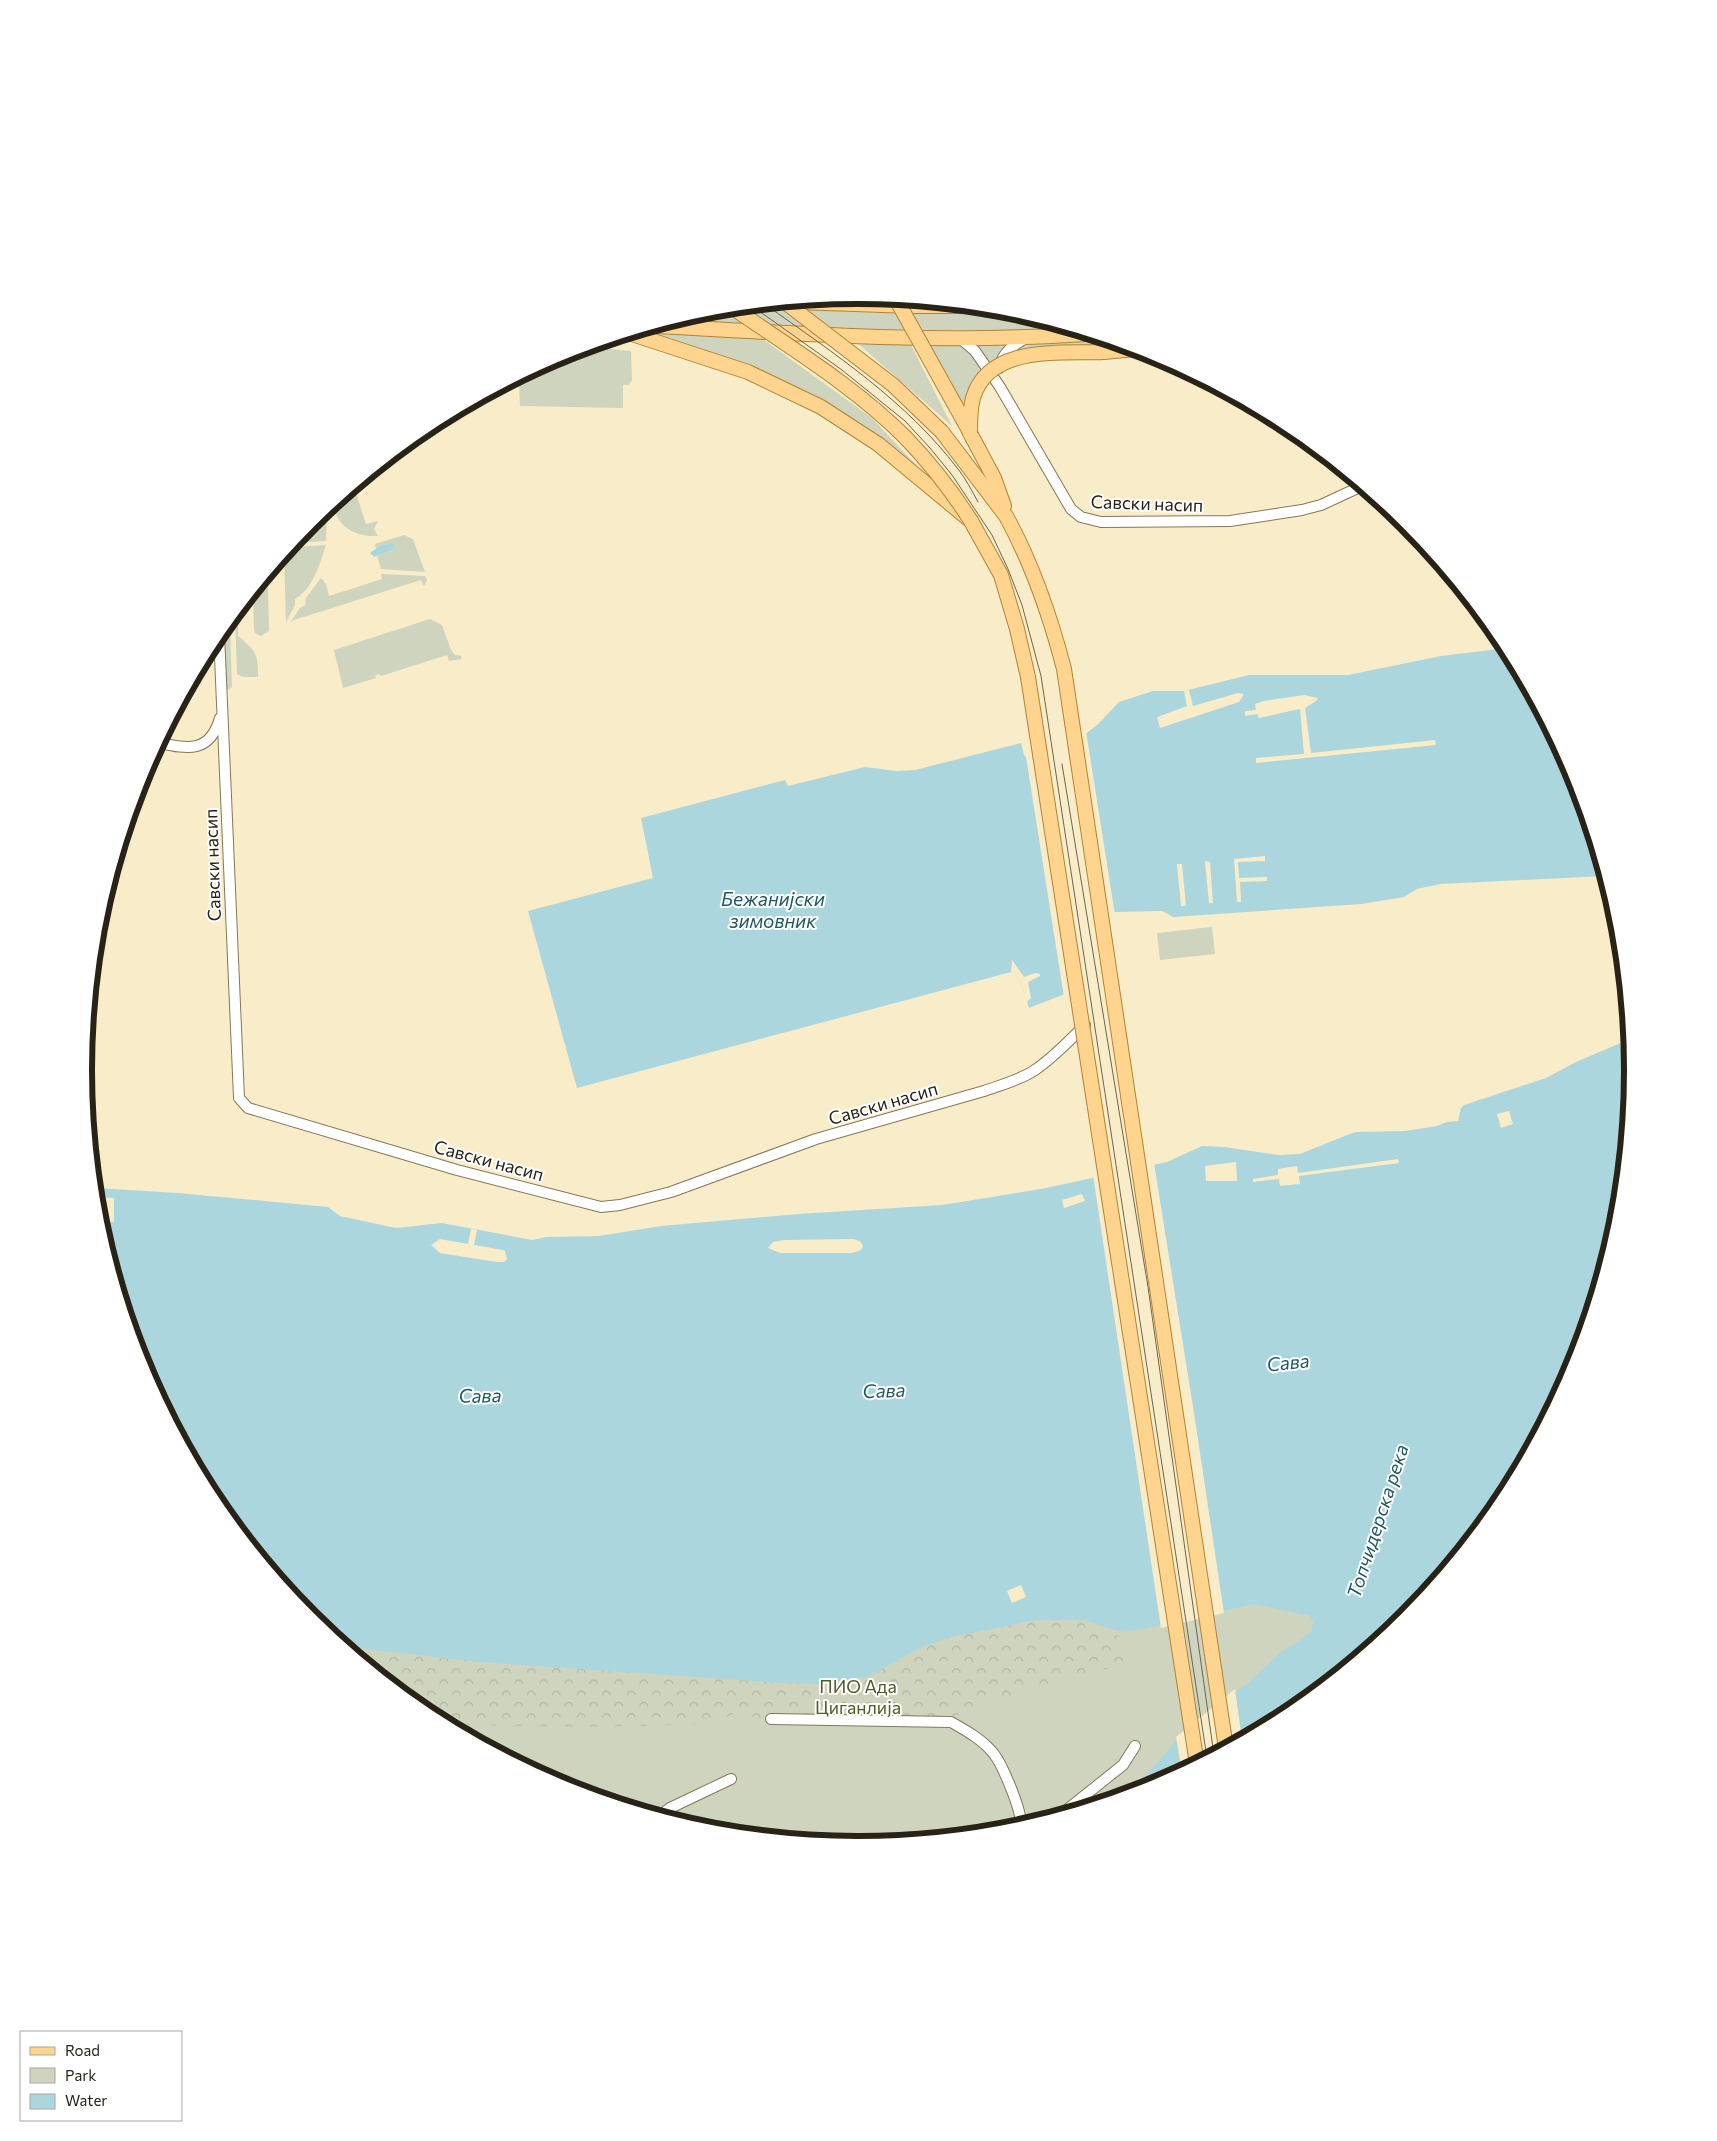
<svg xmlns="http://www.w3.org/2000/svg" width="1717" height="2141" viewBox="0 0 1717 2141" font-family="Commissioner,sans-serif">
<defs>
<pattern id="forest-crowns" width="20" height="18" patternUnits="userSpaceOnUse" patternTransform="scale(1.25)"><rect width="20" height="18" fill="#cfd4be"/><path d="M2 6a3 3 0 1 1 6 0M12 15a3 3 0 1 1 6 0" fill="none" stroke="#b2b6a3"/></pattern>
</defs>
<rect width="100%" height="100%" fill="#f9ecc8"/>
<g fill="#cfd4be">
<path d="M748,307L883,313L1022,314L1068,328L1035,331L834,329L676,320L708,311Z"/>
<path d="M642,331L760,337L872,418L920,469L842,413Z"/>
<path d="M1094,336L1121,345L1011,354L1029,341Z"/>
<path d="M1015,340L995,363H989L973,341Z"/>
<path d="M855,341L910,343L952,426Z"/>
<path d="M929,342L962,344L983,371L965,412Z"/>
<path d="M587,347L631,351L632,380L629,385H623V408L520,406L519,382L513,381L562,355Z"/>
<path d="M354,487L366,524L378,521L374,529L378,536C356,537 337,528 333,504Z"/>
<path d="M327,509L326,541L294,543L311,522Z"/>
<path d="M404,535L413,539L425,572L381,569L377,556L392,550L394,544L381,545L376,549L375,544Z"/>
<path d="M326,545C320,563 313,589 295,599V605L286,622L284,555L291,547Z"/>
<path d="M381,574L425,576L427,580L424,586L421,580L294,620L290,623L300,608L305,605L306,598L321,578L326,584L329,596L382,579Z"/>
<path d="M262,582V588H268L269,631L261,636L255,633L254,628L253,593Z"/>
<path d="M238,611V636C256,651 258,653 258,677H243L237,674L235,615Z"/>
<path d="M430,619L442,625L451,650L455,655L461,656L462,659L449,661L447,655L381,676L379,674L375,676L376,678L343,688L334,650Z"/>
<path d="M230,621L232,687L226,691L224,628Z"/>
<path d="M1212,927L1215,954L1160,960L1157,933Z"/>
<path d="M1429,1591L1406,1619L1289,1715L1155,1786L1009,1830L858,1845L707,1830L562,1786L428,1715L310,1618Z"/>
</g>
<path fill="url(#forest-crowns)" d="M1036,1620H1083L1121,1637L1124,1664L1021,1692L961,1712L951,1722L757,1719L740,1710L714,1724L594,1727L465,1725L444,1723L428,1715L346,1647L654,1674L781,1683L870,1676L917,1649L947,1638Z"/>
<g fill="#acd6de">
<path d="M395,543L392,550L374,557L370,553L381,545Z"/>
<path d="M1507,648L1574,774L1605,876L1441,884L1417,889L1404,897L1361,904L1173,917L1162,911L1116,912L1103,913L1073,924L1070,992L1029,1008L1020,980L1011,972L577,1088L528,911L653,878L641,818L785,780L788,786L865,767L896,771L915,770L1021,743L1024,755L1035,768L1047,766L1098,724L1119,702L1153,691H1184L1249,675H1348L1441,656Z"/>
<path d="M1630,1039L1633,1070L1618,1222L1574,1367L1503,1501L1406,1619L1289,1715L1155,1786L1130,1794L1182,1734L1249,1682L1281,1652L1303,1638L1312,1630L1313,1622L1310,1616L1254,1604L1144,1629L1122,1632L1083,1620H1036L947,1638L917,1649L870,1676L829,1684L781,1683L480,1662L346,1647L310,1618L214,1501L143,1367L99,1221L95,1188L178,1193L328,1207L340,1216L396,1228L442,1223L532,1240L546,1237L599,1236L661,1226L798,1214L942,1205L1041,1189L1167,1162L1202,1146L1224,1147L1278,1155L1300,1154L1355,1132L1405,1131L1437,1126L1447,1122L1458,1121L1461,1108L1464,1105L1546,1078L1576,1062Z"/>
</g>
<g fill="#f9ecc8">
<path d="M1189,690L1193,706L1238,693L1244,694L1239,702L1160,728L1157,717L1187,706L1184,691Z"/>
<path d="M1304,695L1318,698L1316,701L1305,708L1311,753L1435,740L1436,745L1256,763V758L1304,754L1300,709L1259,718L1257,714L1245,716V711L1256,710L1255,704L1264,701Z"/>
<path d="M1086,731L1115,915L1103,916L1064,931L1072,994L1064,997L1024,744L1026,754L1037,766L1045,764Z"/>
<path d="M1265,856V861L1238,862L1239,878L1267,877V881L1240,882L1241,902H1237L1234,859Z"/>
<path d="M1205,861L1210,862L1213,903H1209Z"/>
<path d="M1177,864H1182L1186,906H1181Z"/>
<path d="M1012,960L1024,977L1035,973L1040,974V976L1028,982L1031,998L1027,1002L1020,980L1011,972Z"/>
<path d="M1509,1111L1513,1124L1501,1128L1497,1114Z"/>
<path d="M1398,1159L1399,1163L1299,1176L1300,1184L1280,1186L1279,1179L1253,1182V1179L1278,1175V1169L1297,1166L1298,1173Z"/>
<path d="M1236,1162L1237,1181H1206L1205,1166Z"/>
<path d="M1154,1163L1194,1413L1224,1613L1161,1628L1093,1175Z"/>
<path d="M1082,1194L1085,1201L1064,1208L1062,1200Z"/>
<path d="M96,1197L114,1198V1222L99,1221Z"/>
<path d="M471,1229L477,1230L474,1245L503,1250L505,1251L507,1259L504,1262H497L440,1253L431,1245L440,1239L468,1244Z"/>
<path d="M854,1239L861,1242L863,1246L861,1250L852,1253H780L768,1248L773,1242L784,1240Z"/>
<path d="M1021,1585L1026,1597L1012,1603L1007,1591Z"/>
<path d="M1235,1689L1242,1740L1182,1772L1176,1737Z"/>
</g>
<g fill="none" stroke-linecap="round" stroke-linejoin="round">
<g stroke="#847858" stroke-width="12">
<g id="minor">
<path d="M961,339L975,351L1000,387L1071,509L1081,517L1101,522L1230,521L1302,510L1321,505L1362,486"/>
<path d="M999,368C1003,352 1012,346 1026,338"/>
<path d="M219,634L239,1098L248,1108L457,1170L601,1207L620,1205L671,1192L816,1139L984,1091C1001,1085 1020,1080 1035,1070C1054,1057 1069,1041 1085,1025"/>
<path d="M159,743C189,749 210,753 220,718"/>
<path d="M771,1719L951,1722C967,1731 983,1740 994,1754C1003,1766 1023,1813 1021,1827"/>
<path d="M660,1816L670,1808L731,1779"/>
<path d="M1059,1816L1123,1765L1135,1746"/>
</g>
</g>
<g stroke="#b38333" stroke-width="16">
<g id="major">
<path d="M796,302L911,306H962"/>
<path d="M658,326C801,334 943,344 1086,334"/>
<path d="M632,334L748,372L821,407L878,444L971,521L1001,575L1017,629L1028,677"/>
<path d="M1104,352L1135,349"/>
<path d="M942,432L1006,516C1033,565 1050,615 1064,669L1226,1748"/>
<path d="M970,433L994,478L1004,506"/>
</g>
</g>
<use href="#minor" stroke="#fff" stroke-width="10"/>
<use href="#major" stroke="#fed48e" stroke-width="14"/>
<g stroke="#6c6550" stroke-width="1">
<path d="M766,305C835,354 906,401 958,469C966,479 972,491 978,502"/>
<path d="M752,306L842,370L905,421L930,448L952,475L992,535L1008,569L1022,605L1041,676L1207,1758"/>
<path d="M1062,764L1148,1287L1214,1755"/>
</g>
<g stroke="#b38333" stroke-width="16" stroke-linecap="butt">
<g id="major-bridge">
<path d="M896,299L970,432"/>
<path d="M786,303L893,385L942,432"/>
<path d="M733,308C791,348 855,387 905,437C930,463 952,491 971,521"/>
<path d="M970,433C970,421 970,409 973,398C989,344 1061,354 1104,352"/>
<path d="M1028,677L1197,1764"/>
</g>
</g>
<use href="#major-bridge" stroke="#fed48e" stroke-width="14"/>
</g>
<g text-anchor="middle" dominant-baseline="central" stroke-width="4" stroke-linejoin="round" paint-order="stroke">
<g font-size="18" fill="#282316" stroke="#fff">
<text transform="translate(1147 503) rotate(2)">Савски насип</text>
<text transform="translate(212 865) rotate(-92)">Савски насип</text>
<text transform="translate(883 1103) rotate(-16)">Савски насип</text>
<text transform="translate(489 1160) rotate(15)">Савски насип</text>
</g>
<g font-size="18" fill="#535a26" stroke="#fff">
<text x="858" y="1686">ПИО Ада<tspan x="858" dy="21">Циганлија</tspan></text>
</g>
<g font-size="19" font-style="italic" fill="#1f5861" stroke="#fff">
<text x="773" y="898">Бежанијски<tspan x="773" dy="22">зимовник</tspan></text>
<text transform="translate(1288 1362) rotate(-6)">Сава</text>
<text transform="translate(884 1390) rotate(-2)">Сава</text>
<text transform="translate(480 1395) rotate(-1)">Сава</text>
<text transform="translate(1377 1521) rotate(-72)">Топчидерска река</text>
</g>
</g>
<path d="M0 0H1717V2141H0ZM92 1070a766 766 0 1 1 1532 0a766 766 0 1 1-1532 0Z" fill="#fff" fill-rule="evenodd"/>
<path fill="none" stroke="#282316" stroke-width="6" d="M92 1070a766 766 0 1 1 1532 0a766 766 0 1 1-1532 0Z"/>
<rect x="20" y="2031" width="162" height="90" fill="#ffffff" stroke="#a9a7a2"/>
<rect x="30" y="2047" width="25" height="8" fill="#fed48e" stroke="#a9a7a2"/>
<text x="65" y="2056" font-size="15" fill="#282316">Road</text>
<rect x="30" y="2068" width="25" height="15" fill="#cfd4be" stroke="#a9a7a2"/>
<text x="65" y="2081" font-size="15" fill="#282316">Park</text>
<rect x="30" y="2094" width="25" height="15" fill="#acd6de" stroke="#a9a7a2"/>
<text x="65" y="2106" font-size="15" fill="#282316">Water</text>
</svg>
